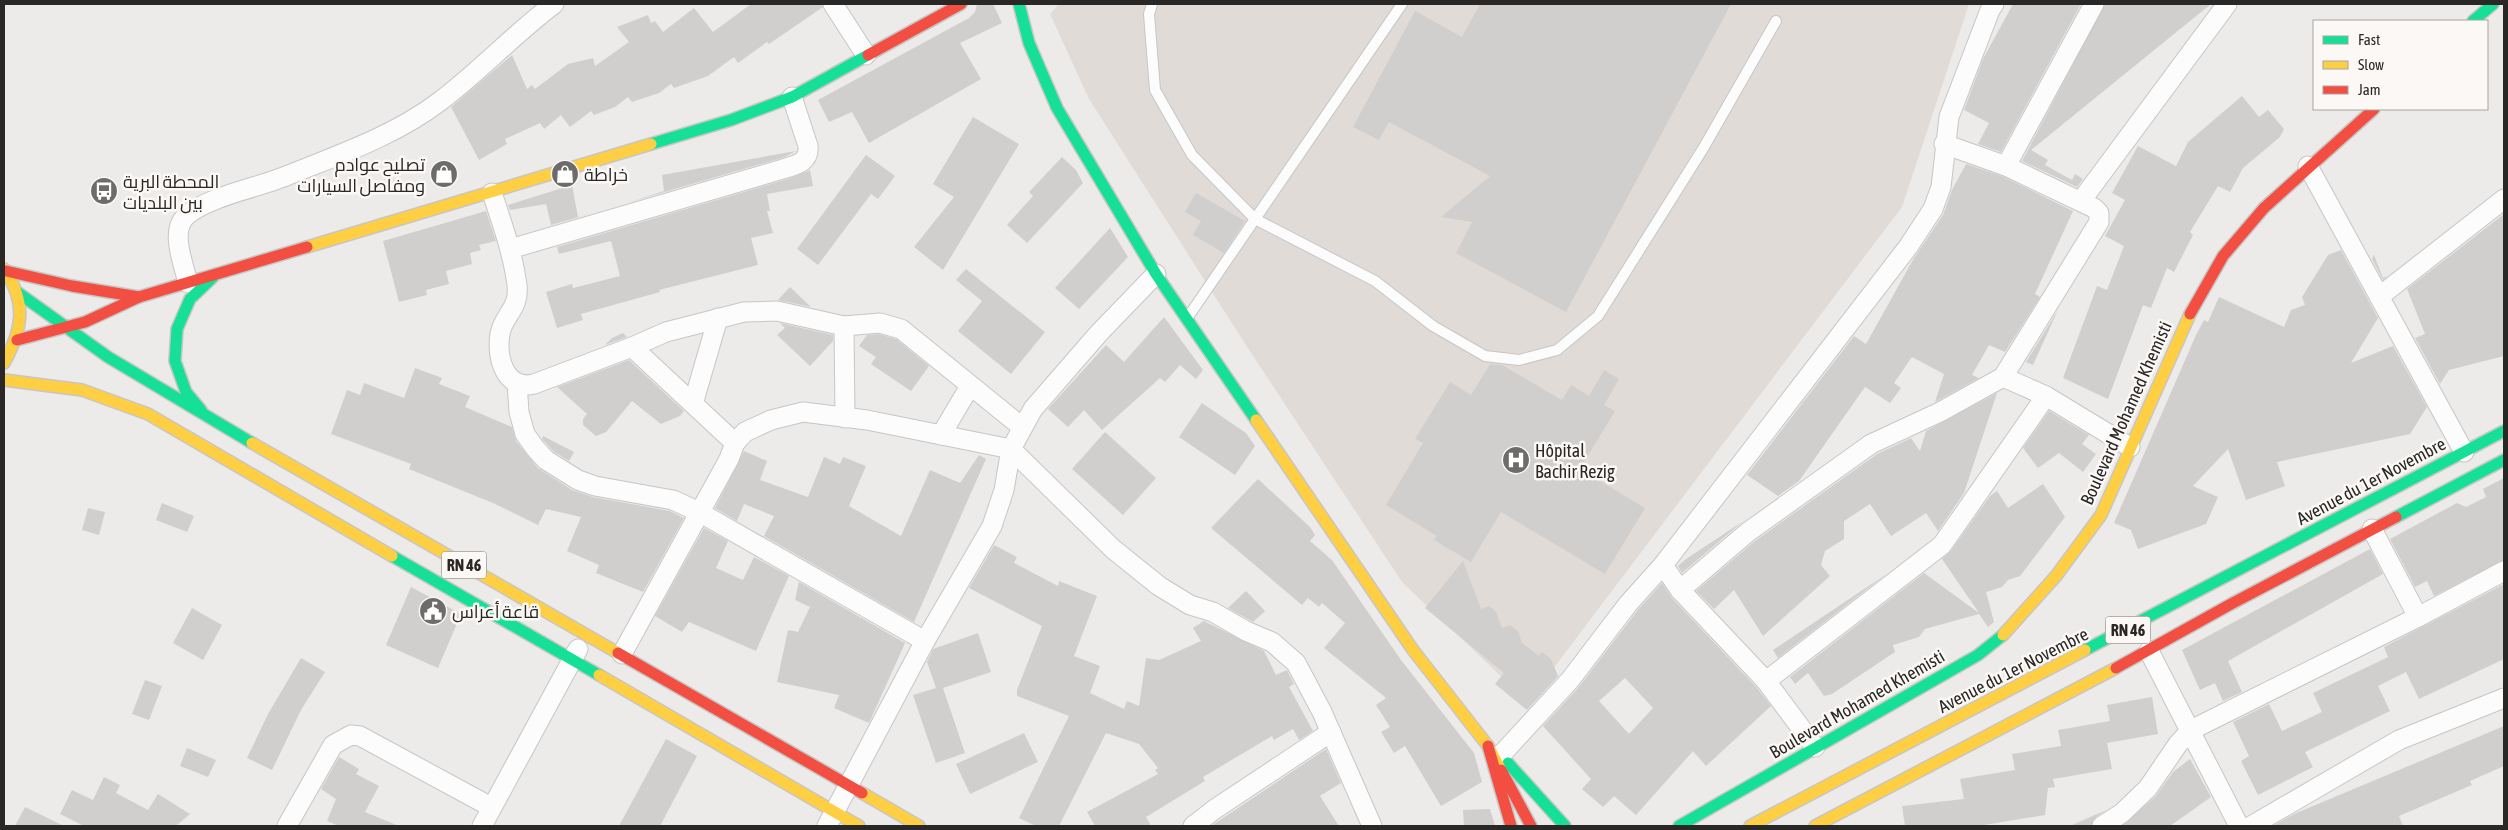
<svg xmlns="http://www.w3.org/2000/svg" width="2508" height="830" viewBox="0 0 2508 830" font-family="'Asap Condensed',Cairo,sans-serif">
<rect width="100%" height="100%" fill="#ecebea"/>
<path fill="#e0dbd7" d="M1059,4H1969L1902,207L1528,702L1402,582L1242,339L1089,99L1050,14Z"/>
<g fill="#d0cfce" fill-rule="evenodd">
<path d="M751,4H822L823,7L769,44L767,42L738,63L734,57L708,76L674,88L671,84L659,93L632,102L628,97L615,107L594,115L591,111L570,127L561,115L544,129L540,123L505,139L507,144L479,160L451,107L512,55L527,89L532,85L535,89L568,64L593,58L595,66L629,42L617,27L648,15L651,23L655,21L663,32L694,8L713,32Z"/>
<path d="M977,4H993L1002,23L960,43L981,79L869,143L852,112L829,122L818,100L969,18L975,12Z"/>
<path d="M1480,4H1731L1566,312L1456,253L1472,222L1441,217L1490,176L1389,122L1379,140L1353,127L1415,11L1462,37Z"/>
<path d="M2013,4H2081L2001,152L1978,144L1989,123L1964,110L1983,59Z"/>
<path d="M2105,4H2211L2031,150L2048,160L2045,165L2072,180L2075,174L2083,179L2077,187L2022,161Z"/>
<path d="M2242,96L2259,117L2268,110L2284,129L2280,137L2243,168L2230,192L2218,186L2190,232L2193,235L2174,272L2167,268L2151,308L2143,305L2108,399L2063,378L2097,286L2107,290L2124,246L2105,236L2125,200L2112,193L2138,146L2176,166L2188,142Z"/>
<path d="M973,117L1019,144L943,270L914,247L954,197L933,184Z"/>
<path d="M796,151L785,157L627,203L664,191L662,175Z"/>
<path d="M866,155L895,176L878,199L871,194L818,265L797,249Z"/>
<path d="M1062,157L1076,170L1083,183L1027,243L1007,225L1033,196L1029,192Z"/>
<path d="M1966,164L2002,176L2077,213L2073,211L2035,294L2040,297L2005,352L1989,345L1972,375L1979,378L1935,402L1944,374L1912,357L1894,383L1901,388L1890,403L1865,387L1799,481L1778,496L1747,475L1854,336L1866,344L1914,258L1943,215L1952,190Z"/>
<path d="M810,170L813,186L767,194L770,211H767L773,233L751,238L758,265L659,290L660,292L581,314L583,320L557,328L546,292L572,284L573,288L620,276L611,241L559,254L557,247L791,178Z"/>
<path d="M572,185L578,217L593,213L551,225L546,204L510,210L508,205Z"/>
<path d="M1196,193L1245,221L1224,253L1193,235L1201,221L1185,212Z"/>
<path d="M486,211L496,241L479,245L481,250L470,253L472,264L446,271L449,284L426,290L427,295L399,302L383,241Z"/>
<path d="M2504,214V356L2449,370L2440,384L2415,338L2425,334L2407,289Z"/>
<path d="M1110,228L1128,257L1079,309L1055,288Z"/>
<path d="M2341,250L2378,318L2351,363L2393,346L2427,407L2410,434L2277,462L2285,486L2246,500L2228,449L2193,486L2218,497L2206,524L2138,549L2131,530L2114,523L2196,335L2204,320L2208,322L2219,297L2284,327L2291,310L2305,305L2302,297L2328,255Z"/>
<path d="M2374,255L2383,278L2388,276L2383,280L2372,259Z"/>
<path d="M966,269L1045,332L1011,374L958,331L982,301L956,280Z"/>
<path d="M790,287L811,307L778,300Z"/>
<path d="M2058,310L2033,365L2026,362Z"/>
<path d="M1164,317L1203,370L1196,379L1180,365L1165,382L1160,378L1102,430L1084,410L1068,427L1048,409L1106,345L1124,362Z"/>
<path d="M780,323L833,335V341L810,366L777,335L785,328Z"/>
<path d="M623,333L627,337L605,345L612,338Z"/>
<path d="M879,334L896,339L929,366L911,391L871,364L876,357L859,346L867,335Z"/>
<path d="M629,360L684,411L680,416L661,424L632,401L606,432L596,436L583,425V419L587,414L557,387Z"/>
<path d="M1490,364L1502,365L1562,400L1571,385L1589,396L1604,370L1619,379L1604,405L1615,411L1580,469L1645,508L1605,574L1501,512L1471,562L1434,540L1437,536L1386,505L1423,443L1415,439L1450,382L1471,395Z"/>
<path d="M415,368L442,378L439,384L470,396L465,407L512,427L516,441L538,468L572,490L593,497L670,511L684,518L643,592L596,573L599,565L567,551L581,517L546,509L538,525L493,503L409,469L411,464L331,434L347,390L360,395L364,383L404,398Z"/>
<path d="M1997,393L1964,493L1938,531L1926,513L1891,536L1870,504L1844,521V539L1825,551L1821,565L1830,576L1763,636L1734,590L1714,609L1696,591L1755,541L1877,454L1911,438L1920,451L1926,431Z"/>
<path d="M1202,403L1246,433L1255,446L1235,475L1179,437Z"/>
<path d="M2049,411L2089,435L2082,444L2096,454L2083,472L2059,453L2038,468L2023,448Z"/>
<path d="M1105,432L1156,478L1123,515L1072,469Z"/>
<path d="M543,436L574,452L569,461L553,451L542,439Z"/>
<path d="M744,451L767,461L760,480L808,497L824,457L840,464L843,457L866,466L849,506L901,536L930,470L960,483L979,455L986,459L914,622L764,536L774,516L744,504L737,521L715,508Z"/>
<path d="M2504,478V560L2434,596L2427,581L2415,587L2390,539L2457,503L2466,507L2486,497L2483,489Z"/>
<path d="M1258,479L1310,527L1315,535L1310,541L1332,560L1401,660L1474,753L1482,782L1441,806L1405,746L1394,753L1381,732L1390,727L1376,705L1386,698L1324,648L1345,623L1322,603L1319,607L1308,598L1302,605L1211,528Z"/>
<path d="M2043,484L2065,517L2020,576L2008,580L2002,587L1986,592L1994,622L1988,627L1979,614L1925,629L1919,637L1893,645L1895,652L1832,694L1824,696L1808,673L1795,684L1790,677L1924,573L1979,613L1942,559L1951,551L1990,496L1997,491L2008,508Z"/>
<path d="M162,503L194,516L187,532L156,520Z"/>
<path d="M88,508L105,512L99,535L82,530Z"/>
<path d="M1748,518L1741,523L1682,573L1678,566L1686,559Z"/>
<path d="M704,528L728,541L716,568L743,580L754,557L789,576L756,651L689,622L682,632L655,616Z"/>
<path d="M994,545L1017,557L1014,563L1058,586L1059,581L1097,596L1074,656L1100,666L1090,693L1124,709L1127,701L1139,706L1146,658L1159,660L1201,641L1193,628L1204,621L1264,651L1276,675L1287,670L1294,684L1289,687L1313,731L1299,740L1293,729L1274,740L1272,736L1203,777L1205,781L1146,817L1151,826H1095L1087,812L1158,774L1155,770L1158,768L1139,744L1106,733L1059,826H1036L1019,818L1069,716L1017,696V690L1042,626L969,588Z"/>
<path d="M2370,549L2383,574L2228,661L2242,692L2223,701L2215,683L2200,690L2182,650Z"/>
<path d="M1463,561L1481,609L1489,606L1496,612L1502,628L1510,625L1518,631L1522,643L1539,656L1542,652L1551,659L1558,676L1562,672L1527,710L1495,684L1504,673L1425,608Z"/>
<path d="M1885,575L1778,658L1773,650Z"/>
<path d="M799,582L905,643L869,723L834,708L839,695L777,682L788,630L798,632L810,607L795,600Z"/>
<path d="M1662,583L1672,598L1757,688L1771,706L1706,766L1693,751L1636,815L1614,796L1603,807L1582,789L1591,779L1543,726L1578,688L1637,611ZM1625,678L1653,708L1629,734L1599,701Z"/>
<path d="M2504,584V659L2419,699L2406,672L2378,686L2390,711L2305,752L2313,767L2258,795L2241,761L2249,756L2233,722L2269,704L2282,731L2322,712L2313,693L2388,657L2384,647Z"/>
<path d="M411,587L461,614L438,668L386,645Z"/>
<path d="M1246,591L1265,611L1253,622L1228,608Z"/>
<path d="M192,608L222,625L203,660L173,643Z"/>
<path d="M978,633L991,672L943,688L965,753L936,763L913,695L936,688L927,662L933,649Z"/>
<path d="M301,658L325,672L301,710L272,770L247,758L268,714Z"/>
<path d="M145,680L162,686L149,720L132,714Z"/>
<path d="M2152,697L2158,734L2107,743L2112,769L2053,779L2055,787L2048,788L2045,815L1978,826H1905L1902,806L1964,799L1960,779L2015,770L2012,754L2061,746L2058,730L2110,721L2107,705Z"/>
<path d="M2504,726V766L2470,781L2472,785L2399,816L2403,826H2273L2294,814Z"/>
<path d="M1024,733L1038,762L970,794L956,764Z"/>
<path d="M666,739L697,756L660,826H619Z"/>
<path d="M187,748L216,760L208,777L180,766Z"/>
<path d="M1326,749L1341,783L1320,796L1339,826H1211Z"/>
<path d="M339,757L359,769L356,774L379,786L365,812L399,826H339L327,821L336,799L321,789Z"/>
<path d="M2190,759L2211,797L2170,826H2122L2156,796L2173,772Z"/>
<path d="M104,777L120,785L116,793L148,810L158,794L190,814L177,825L180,826H84L60,814L72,790L93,800Z"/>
<path d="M25,807L64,826H15Z"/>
<path d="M1490,809L1495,826H1464L1463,810Z"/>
<path d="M2106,810L2096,817L2091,826H2070Z"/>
</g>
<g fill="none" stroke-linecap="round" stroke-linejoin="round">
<g stroke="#c7c6c6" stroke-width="12">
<g id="lane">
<path d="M1152,4L1149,14L1155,90L1192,155L1255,219L1375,281L1433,326L1485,356L1519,360L1557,350L1598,316L1704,147L1776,21"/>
<path d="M1188,317L1402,4"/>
</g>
</g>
<g stroke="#c7c6c6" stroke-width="21">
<g id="street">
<path d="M833,4L866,55"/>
<path d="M2006,166L2094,4"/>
<path d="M2308,166L2464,452"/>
<path d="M492,193C502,223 513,254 517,285C520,309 503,315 500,334C496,357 505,391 534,384L632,347L666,332L744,312L777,311L844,326L880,323L901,329L1022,427"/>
<path d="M2081,201L2227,4"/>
<path d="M510,249L783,169C796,165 810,162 808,146L792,97"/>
<path d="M188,283C184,265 170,232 185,217C203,198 260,187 286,176C338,155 394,136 439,102C479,72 514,34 554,4"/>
<path d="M2380,296L2504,199"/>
<path d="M844,326L845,418"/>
<path d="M632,347L735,443"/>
<path d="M2003,377L2046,396L2130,447"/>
<path d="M517,383L519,412L525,434L535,448L546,460L578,480L595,486L673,500L699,512L925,641"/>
<path d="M693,404L718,318"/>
<path d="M941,435L970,386"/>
<path d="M2372,529L2418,617"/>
<path d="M1663,565L1680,590L1766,681L1815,747"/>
<path d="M1680,590L1748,532L1871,444L1940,412L2003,377L2099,222V213L2094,208L2006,166L1944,144"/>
<path d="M2149,651L2239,826"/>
<path d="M622,654L729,459L735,443L745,432L771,420L803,412L867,420L1011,449L1113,549L1159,586L1190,605L1213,612L1246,631L1272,642L1296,663L1322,712L1372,826"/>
<path d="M1766,681L1942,545L2046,396"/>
<path d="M1501,755L1570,680L1628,604L1663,565L1908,247L1933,209L1941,187L1949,117L1990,10L1994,4"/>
<path d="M287,826L333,745L351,735L360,736L491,807"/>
<path d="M482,826L578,649"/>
<path d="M827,826L925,641L992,526L1004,490L1011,449L1033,409L1099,333L1156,274"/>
<path d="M1193,826L1215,809L1331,732"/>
<path d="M2102,826L2122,813L2148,788L2178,744L2191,730L2418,617L2504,571"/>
<path d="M2251,826L2399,740L2504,698"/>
</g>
</g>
<g stroke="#c7c6c6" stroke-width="14">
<g id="fast">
<path d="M1019,4L1029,43L1057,108L1156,274L1256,420"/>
<path d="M2473,21L2493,4"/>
<path d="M651,144L731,120L792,97L868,55"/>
<path d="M17,292L108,357L252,443"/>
<path d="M201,410L186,392L175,361L177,329L190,299L213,277"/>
<path d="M2396,517L2504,460"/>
<path d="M392,556L599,675"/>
<path d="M2085,650L2504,431"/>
<path d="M1508,763L1565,826"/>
<path d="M1679,826L1978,655L2003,635"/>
</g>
</g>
<g stroke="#c7c6c6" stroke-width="14">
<g id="slow">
<path d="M307,247L651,144"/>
<path d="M4,269C27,302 23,329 4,363"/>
<path d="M4,380L82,390L148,414L392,556"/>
<path d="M1256,420L1413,650L1488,746L1501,770"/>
<path d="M252,443L618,653"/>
<path d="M2003,635L2056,576L2101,515L2190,314"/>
<path d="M599,675L859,826"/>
<path d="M862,793L919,826"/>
<path d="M1750,826L2085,650"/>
<path d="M1815,826L2116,668"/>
</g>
</g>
<g stroke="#c7c6c6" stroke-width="14">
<g id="jam">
<path d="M868,55L961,4"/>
<path d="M6,271L72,286L139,297"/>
<path d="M2190,314L2223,256L2264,208L2374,109"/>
<path d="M17,340L85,322L139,297L307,247"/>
<path d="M618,653L862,793"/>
<path d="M2116,668L2231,604L2396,517"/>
<path d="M1488,746L1511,826"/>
<path d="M1501,770L1531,826"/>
</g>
</g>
<use href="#lane" stroke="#fcfcfc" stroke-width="10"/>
<use href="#street" stroke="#fcfcfc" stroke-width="19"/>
<use href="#fast" stroke="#16e098" stroke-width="11"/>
<use href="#slow" stroke="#ffcf43" stroke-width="11"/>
<use href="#jam" stroke="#f24e42" stroke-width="11"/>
</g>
<defs>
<g id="shop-disc" transform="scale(1.4375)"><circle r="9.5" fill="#6d6c6b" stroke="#fbf8f6"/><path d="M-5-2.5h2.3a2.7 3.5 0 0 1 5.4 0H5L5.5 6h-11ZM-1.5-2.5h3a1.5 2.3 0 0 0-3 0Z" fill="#fff"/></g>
<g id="bus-disc" transform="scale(1.4375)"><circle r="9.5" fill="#6d6c6b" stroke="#fbf8f6"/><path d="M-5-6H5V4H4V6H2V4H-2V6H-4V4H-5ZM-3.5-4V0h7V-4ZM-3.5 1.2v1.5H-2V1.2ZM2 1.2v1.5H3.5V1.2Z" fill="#fff"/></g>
<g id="hospital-disc" transform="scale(1.4375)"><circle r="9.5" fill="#6d6c6b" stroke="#fbf8f6"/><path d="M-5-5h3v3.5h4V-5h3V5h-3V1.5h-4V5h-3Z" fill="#fff"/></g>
<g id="civic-disc" transform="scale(1.4375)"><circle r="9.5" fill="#6d6c6b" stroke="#fbf8f6"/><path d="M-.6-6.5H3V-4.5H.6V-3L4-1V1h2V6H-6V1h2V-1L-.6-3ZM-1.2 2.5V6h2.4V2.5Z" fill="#fff"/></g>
</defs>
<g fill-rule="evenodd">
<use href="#shop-disc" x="444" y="174"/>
<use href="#shop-disc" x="565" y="174"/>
<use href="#bus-disc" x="104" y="191"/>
<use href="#hospital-disc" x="1516" y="460"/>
<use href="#civic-disc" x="433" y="611"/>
</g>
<g text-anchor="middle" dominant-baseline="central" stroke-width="5" stroke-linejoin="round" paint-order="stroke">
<g fill="#fbf8f6" stroke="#686665" stroke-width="1">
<rect x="441.5" y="551.5" width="45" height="27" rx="4"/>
<rect x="2105.5" y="616.5" width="45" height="27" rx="4"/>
</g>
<g font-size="16" font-weight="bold" fill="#292827">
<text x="464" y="565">RN 46</text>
<text x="2128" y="630">RN 46</text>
</g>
<g font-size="18" fill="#292827" stroke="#fbf8f6" text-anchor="start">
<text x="425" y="164" text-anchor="end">تصليح عوادم<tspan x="425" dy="21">ومفاصل السيارات</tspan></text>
<text x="584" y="174">خراطة</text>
<text x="123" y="181">المحطة البرية<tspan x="123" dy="21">بين البلديات</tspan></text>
<text x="1535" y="450">Hôpital<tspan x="1535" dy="21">Bachir Rezig</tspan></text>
<text x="452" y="611">قاعة أعراس</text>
</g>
<g font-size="18" fill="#292827" stroke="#fbf8f6">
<text transform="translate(2126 413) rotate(-66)">Boulevard Mohamed Khemisti</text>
<text transform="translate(2371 481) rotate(-28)">Avenue du 1er Novembre</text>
<text transform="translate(2013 670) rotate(-27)">Avenue du 1er Novembre</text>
<text transform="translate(1857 704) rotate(-30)">Boulevard Mohamed Khemisti</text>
</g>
</g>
<rect width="2508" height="830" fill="none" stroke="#292827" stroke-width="10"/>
<rect x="2313" y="20" width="175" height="90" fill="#fbf8f6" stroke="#a7a5a3"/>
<rect x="2323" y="36" width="25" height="8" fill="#16e098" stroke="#a7a5a3"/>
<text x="2358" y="45" font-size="15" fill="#292827">Fast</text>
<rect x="2323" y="61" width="25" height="8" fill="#ffcf43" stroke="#a7a5a3"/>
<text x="2358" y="70" font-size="15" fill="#292827">Slow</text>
<rect x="2323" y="86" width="25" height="8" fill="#f24e42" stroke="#a7a5a3"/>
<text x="2358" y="95" font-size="15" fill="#292827">Jam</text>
</svg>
